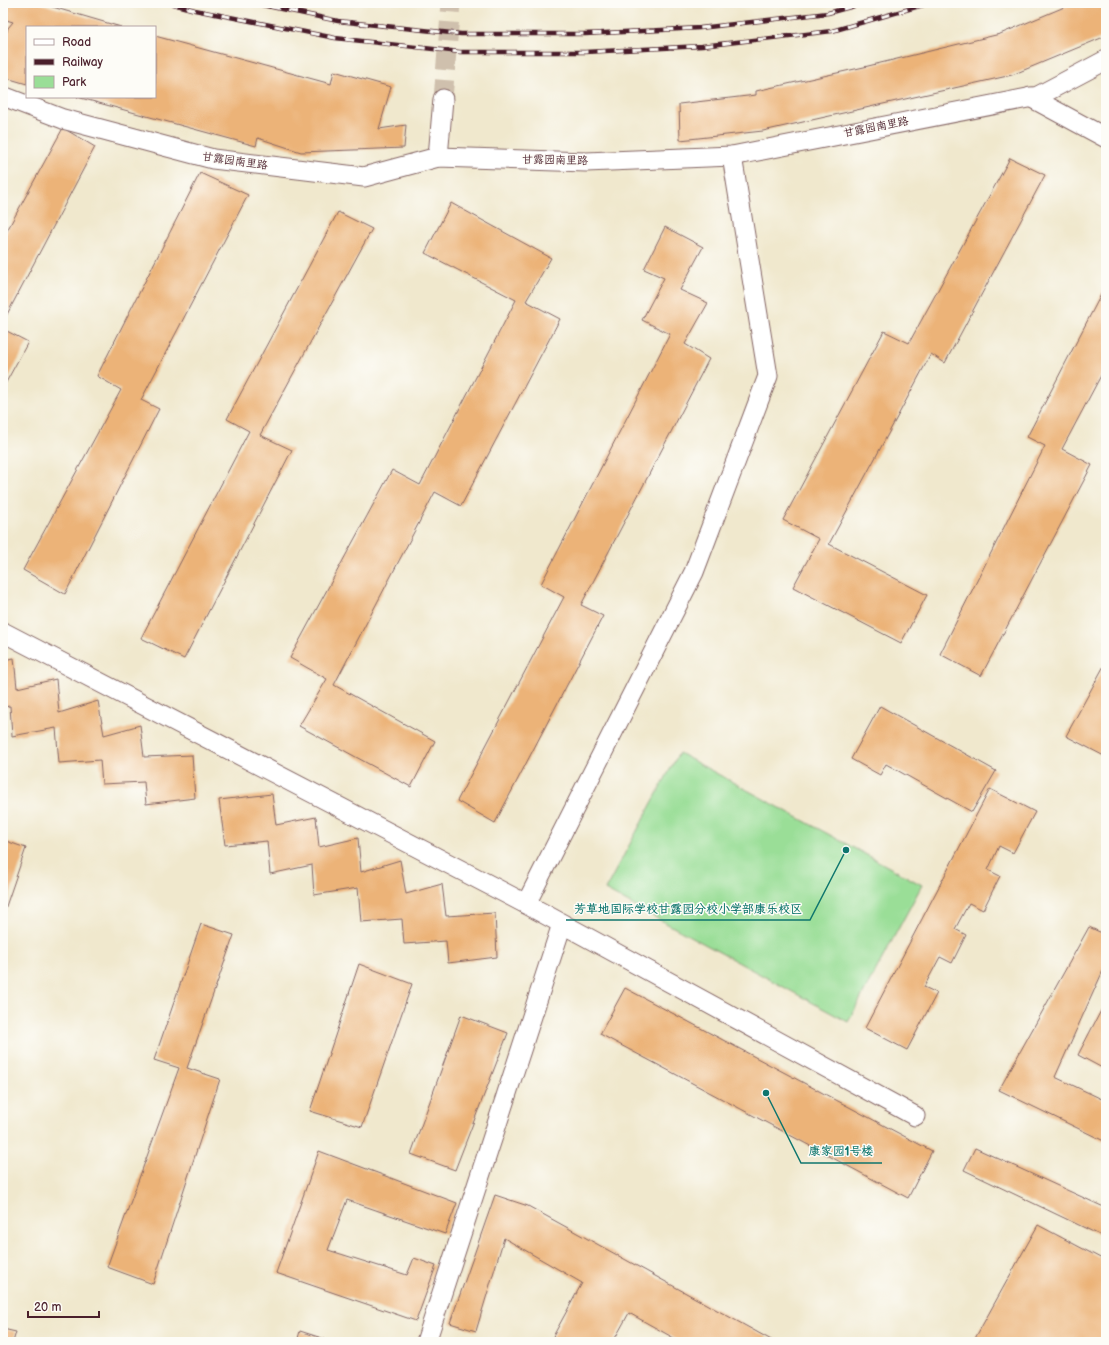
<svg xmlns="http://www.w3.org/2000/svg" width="1109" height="1345" viewBox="0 0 1109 1345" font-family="'Balsamiq Sans','LXGW WenKai TC',sans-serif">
<rect width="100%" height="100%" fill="#fdfcf7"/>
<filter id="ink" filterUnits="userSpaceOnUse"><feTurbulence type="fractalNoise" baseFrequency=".025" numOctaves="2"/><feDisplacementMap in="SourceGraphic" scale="8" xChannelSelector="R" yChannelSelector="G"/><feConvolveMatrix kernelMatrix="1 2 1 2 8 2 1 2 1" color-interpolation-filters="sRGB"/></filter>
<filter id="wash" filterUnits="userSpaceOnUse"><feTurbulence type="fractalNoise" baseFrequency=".012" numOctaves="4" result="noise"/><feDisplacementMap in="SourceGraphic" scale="16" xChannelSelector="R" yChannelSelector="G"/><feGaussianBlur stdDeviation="0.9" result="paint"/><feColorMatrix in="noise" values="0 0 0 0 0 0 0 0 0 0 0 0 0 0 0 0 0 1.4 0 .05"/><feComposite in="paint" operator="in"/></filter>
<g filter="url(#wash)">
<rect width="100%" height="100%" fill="#f0e8cd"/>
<path fill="#9ade97" stroke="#727e61" d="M679,753L922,885L848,1022L605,890Z"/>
<g id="blocks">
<g fill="#ecb378">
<path d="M3,3H39L121,27H27V84L3,77V44L8,28L13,22L3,19Z"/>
<path d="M1074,3H1106V36L1012,75L763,131L680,140L679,104L756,95V91L864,67L1000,34Z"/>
<path d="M155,36L331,84L334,71L391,87L379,129L406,125L404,148L301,152L258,138L256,146L77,97H155Z"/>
<path d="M63,128L95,147L3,322V238Z"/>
<path d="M1010,158L1045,175L945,363L931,354L829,544L927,595L901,643L793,587L819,539L783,520L884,331L909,343Z"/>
<path d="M200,173L248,195L141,400L159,409L65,594L23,570L121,390L97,376Z"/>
<path d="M451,203L551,258L526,301L560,319L461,506L435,492L334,685L435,741L411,787L299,726L327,679L290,658L392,470L420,485L516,300L425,253Z"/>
<path d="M338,212L372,229L260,435L292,450L184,659L141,638L249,431L227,419Z"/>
<path d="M665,227L703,247L680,290L708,303L685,344L709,359L581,605L603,616L495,823L457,801L564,597L541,584L670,334L642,320L664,278L644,269Z"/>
<path d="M1106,285V366L1062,449L1092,465L981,676L940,654L1045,446L1027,437Z"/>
<path d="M3,329L28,342L3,388Z"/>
<path d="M14,658L17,688L56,679L59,713L98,701L104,735L140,725L144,757L192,755L195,798L146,804L144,782L102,784L100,760L59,763L56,728L12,736L10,706L3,707V660Z"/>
<path d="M1106,662V757L1066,736Z"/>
<path d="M880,706L996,771L972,812L886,764L880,775L851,759Z"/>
<path d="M990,789L1035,812L1013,853L999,846L988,870L1000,876L983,910L969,903L955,929L966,935L952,963L940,957L924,987L937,993L907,1050L865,1028Z"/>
<path d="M272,794L276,825L316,817L319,847L358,838L361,872L400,860L406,894L442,884L446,916L495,913L497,957L448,963L446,941L404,944L402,919L361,922L358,888L314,895L312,865L270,874L267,841L225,845L219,800Z"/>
<path d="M3,840L26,848L3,915Z"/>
<path d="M201,924L234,935L187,1068L220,1079L153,1284L107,1267L179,1068L154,1060Z"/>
<path d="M1089,927L1106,935V964L1055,1077L1106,1101V1142L999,1090Z"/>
<path d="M359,964L412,984L362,1127L310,1111Z"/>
<path d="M625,988L932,1151L908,1198L600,1034Z"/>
<path d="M1106,1001V1070L1078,1055Z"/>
<path d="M461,1015L508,1033L455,1170L411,1154Z"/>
<path d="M975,1148L1106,1208V1238L964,1170Z"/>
<path d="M319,1151L457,1203L445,1234L347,1200L328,1250L407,1275L414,1258L436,1266L416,1321L276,1273Z"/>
<path d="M495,1195L528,1206L775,1342H681L629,1313L613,1342H550L582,1283L504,1238L476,1331L450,1323Z"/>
<path d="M1038,1225L1106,1261V1342H973Z"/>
<path d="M3,1329L16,1332L13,1342H3Z"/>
<path d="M300,1331L334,1342H297Z"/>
</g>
</g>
</g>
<g filter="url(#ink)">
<use href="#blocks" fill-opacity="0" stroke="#846564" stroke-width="1"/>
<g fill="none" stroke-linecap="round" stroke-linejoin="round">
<path stroke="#cfc0ad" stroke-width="19" stroke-dasharray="19 10" stroke-linecap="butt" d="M443,99L451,3"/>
<g stroke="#846564" stroke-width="21">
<g id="street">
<path d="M3,96L63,119L213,159L364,177L438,157L586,162L732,156L1038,96L1106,60"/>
<path d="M1030,97L1106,138"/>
<path d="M438,157L443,99"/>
<path d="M3,632L526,904L915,1116"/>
<path d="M526,904L694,572L768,376L732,156"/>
<path d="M426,1342L562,924"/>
</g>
</g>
<use href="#street" stroke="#fff" stroke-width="19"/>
<g stroke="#4a1f2b" stroke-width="4.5">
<g id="rail">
<path d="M169,3L195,10L335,38L460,52H585L702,46L832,31L930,3"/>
<path d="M253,3L338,21L461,34H585L700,28L828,13L865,3"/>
</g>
</g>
<use href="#rail" stroke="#fdfcf7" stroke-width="3" stroke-dasharray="9" stroke-linecap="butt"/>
</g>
</g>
<g text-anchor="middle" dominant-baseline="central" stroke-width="3" stroke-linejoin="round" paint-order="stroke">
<g font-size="11" fill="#4a1f2b" stroke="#fdfcf7">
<text transform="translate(876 127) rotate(-11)">甘露园南里路</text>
<text transform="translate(555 160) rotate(1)">甘露园南里路</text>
<text transform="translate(235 161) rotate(8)">甘露园南里路</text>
</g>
</g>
<path fill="none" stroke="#0f766e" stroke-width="1.5" d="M846 850L810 920H566M766 1093L801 1163H882"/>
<g fill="#0f766e" stroke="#fdfcf7" stroke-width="1.5">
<circle cx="846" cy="850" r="4"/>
<circle cx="766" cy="1093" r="4"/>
</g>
<g font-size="12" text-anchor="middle" font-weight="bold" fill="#0f766e" stroke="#fdfcf7" stroke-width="3" stroke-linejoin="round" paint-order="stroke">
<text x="688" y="913">芳草地国际学校甘露园分校小学部康乐校区</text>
<text x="841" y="1155">康家园1号楼</text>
</g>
<rect width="1109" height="1345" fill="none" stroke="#fdfcf7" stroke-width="16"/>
<rect x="26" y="26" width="130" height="72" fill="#fdfcf7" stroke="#b5a4a5"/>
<rect x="34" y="39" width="20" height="6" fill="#ffffff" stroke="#b5a4a5"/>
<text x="62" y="46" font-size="12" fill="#4a1f2b">Road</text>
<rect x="34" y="59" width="20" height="6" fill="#4a1f2b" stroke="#b5a4a5"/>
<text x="62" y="66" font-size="12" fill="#4a1f2b">Railway</text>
<rect x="34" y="76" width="20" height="12" fill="#9ade97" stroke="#b5a4a5"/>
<text x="62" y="86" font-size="12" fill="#4a1f2b">Park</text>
<path d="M28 1311v6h71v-6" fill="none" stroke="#4a1f2b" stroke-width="2"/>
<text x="34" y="1311" font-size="12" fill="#4a1f2b" stroke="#fdfcf7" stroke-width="3" paint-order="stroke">20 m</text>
</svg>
